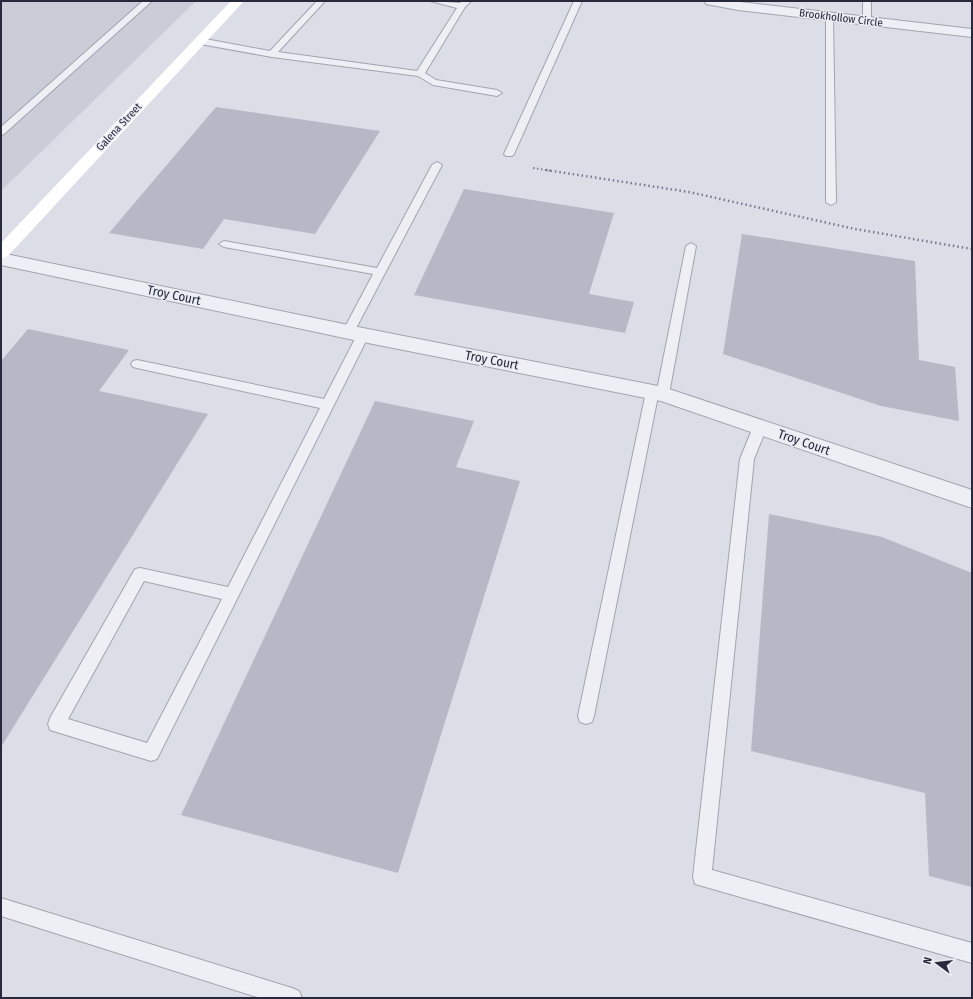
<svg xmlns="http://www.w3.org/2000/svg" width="973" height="999" viewBox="0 0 973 999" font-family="'Fira Sans Condensed',sans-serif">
<rect width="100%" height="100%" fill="#dbdee6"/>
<path fill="#cacdd8" d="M1,1H196L1,191Z"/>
<g fill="#b6b9c5">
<path d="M216,107L380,131L315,234L224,219L203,249L109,233Z"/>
<path d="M464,189L614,213L589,294L634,302L625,333L414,295Z"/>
<path d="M742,234L915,261L919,360L955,367L959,421L881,406L723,354Z"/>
<path d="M28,329L129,350L99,391L208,414L1,747V361Z"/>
<path d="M375,401L474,421L456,467L520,481L398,873L181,815Z"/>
<path d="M769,514L882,537L972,573V887L929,876L925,793L751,751Z"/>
</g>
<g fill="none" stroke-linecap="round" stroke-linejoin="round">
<g stroke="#a1a4b0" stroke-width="2">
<g id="lane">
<path d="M143,1H152L4,134L1,135V127Z"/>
<path d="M317,1H325L278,52L417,71L457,8L430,1L460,3L462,1H471L465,7L425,73L436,80L497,90L502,93L497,96L433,85L418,76L272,57L200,44L196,41L200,38L270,51Z"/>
<path d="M574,1H582L514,154L512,156H506L504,154Z"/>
<path d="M863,1H871V21L867,23L863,21Z"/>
<path d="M826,15L833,17L836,202L831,205L826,202Z"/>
<path d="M437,162L442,165L353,334H345L343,331L373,274L224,247L219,244L224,241L377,268L432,165Z"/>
<path d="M691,243L696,246L669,394L667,397L663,399L658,396L594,716L592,722L586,724L580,722L578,716L646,392L648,389L652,387L657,390L686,246Z"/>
<path d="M363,331L367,332L369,335L157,759L151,761L50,730L48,724L50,718L135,569L140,568L228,587L320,408L137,368L133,367L131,364L133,361L137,360L324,399L357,335L359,332ZM144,581L222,599L147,743L68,719Z"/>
<path d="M760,422L765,423L767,427L754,459L712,870L972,943V963L702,886L695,884L693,877L740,459L753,427L755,423Z"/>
<path d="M1,898L292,988L299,991L302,998H260L1,916Z"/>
</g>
</g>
<g stroke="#a1a4b0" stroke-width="2">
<g id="street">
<path d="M704,1H731L972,29V37L738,10L706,4Z"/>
<path d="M1,253L363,328L663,387L972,490V508L661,401L363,342L1,265Z"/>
</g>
</g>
<use href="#lane" fill="#eeeff4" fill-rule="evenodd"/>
<use href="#street" fill="#eeeff4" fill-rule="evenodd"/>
<path fill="#fff" fill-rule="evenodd" d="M231,1H244L7,257L1,258V243Z"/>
<path stroke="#757b8f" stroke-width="2" stroke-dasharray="1.5 2.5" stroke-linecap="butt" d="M533,168L552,171"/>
<path stroke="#757b8f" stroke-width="2.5" stroke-dasharray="1.5 3" stroke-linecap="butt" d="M546,170L689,192L855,229L972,249"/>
</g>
<g text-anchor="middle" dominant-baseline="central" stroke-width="3" stroke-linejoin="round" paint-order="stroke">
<g font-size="11" fill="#262a3c" stroke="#ebedf4">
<text transform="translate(841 18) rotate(7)">Brookhollow Circle</text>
<text transform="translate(119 127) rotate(-47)">Galena Street</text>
</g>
<g font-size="13" fill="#262a3c" stroke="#ebedf4">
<text transform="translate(174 295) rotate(12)">Troy Court</text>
<text transform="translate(492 360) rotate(11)">Troy Court</text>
<text transform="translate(804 442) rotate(19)">Troy Court</text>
</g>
</g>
<rect width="973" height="999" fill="none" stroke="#262a3c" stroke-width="4"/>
<g transform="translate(937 963) rotate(285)" stroke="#ebedf4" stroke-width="3" paint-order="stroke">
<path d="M0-3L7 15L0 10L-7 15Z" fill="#262a3c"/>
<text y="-6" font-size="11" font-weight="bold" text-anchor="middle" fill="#262a3c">N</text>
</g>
</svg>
